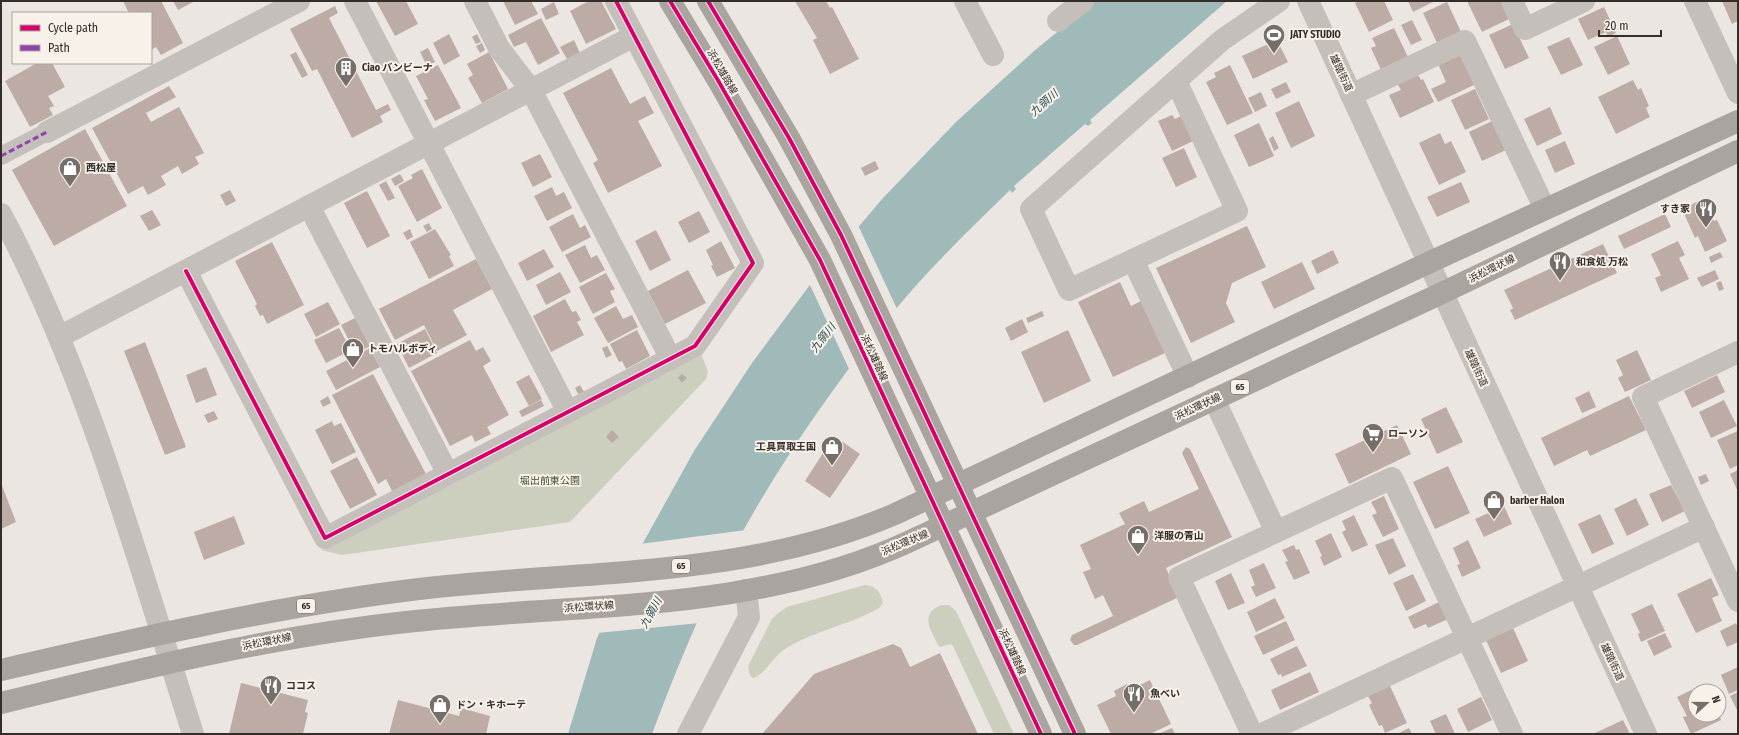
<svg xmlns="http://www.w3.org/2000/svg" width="1739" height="735" viewBox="0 0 1739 735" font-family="'Fira Sans Condensed','Noto Sans JP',sans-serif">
<rect width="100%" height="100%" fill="#ebe6e1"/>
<g fill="#cccfbd">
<path d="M701,353L708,372L706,379L570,522L342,555L321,550Z"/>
<path d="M865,585C877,587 880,591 883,603L879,608C850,625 816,630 788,647C774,655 766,673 754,678L750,676L748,666L772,619L778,613L787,607Z"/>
<path d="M941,605H949L956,611L1014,734H994L953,646L951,644L940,647L938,645C931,630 919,614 941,605Z"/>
</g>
<path fill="#a0baba" d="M1095,1H1227L1090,120L1092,123L1088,126L1085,124L1014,186L1016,189L1012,193L1010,190C964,235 918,279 879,330C819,405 766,485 722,570C695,623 673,678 652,734H568L597,638L643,543L694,451L752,363L815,278L883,198L956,122L1034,51Z"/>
<g fill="#ebe6e1">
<path d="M858,225L898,311L850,371L809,283Z"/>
<path d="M746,530L723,572L700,623L597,633L640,544Z"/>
</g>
<g fill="#bdaca5">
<path d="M123,1H161L183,43L161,55L156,47L151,50V13H129Z"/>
<path d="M173,1H195L178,10Z"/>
<path d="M376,1H406L418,24L395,36Z"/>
<path d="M503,1H531L538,14L515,25Z"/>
<path d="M589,1H601L616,29L586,44L570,11Z"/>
<path d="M795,1H826L830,8L832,7L859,59L830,74L813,40L817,38Z"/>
<path d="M1360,1H1384L1393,20L1369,32L1355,3Z"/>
<path d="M1408,1H1435L1413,12Z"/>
<path d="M1467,1H1501L1509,19L1482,32Z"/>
<path d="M1722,1H1738V21L1732,24Z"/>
<path d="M554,2L559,14L546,20L541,9Z"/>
<path d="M1447,2L1462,34L1438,45L1423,13Z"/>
<path d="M335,6L338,13L329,18L376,110L388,104L391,110L380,116L383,122L352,138L317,69L312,71L290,29Z"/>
<path d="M1604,7L1616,33L1608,37L1606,32L1588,40L1578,19Z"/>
<path d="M541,18L560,53L538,65L526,42L514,47L508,35Z"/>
<path d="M1412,20L1422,40L1411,45L1401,25Z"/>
<path d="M1513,24L1529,58L1505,69L1489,35Z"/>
<path d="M1394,28L1409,59L1382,72L1371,48L1376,46L1372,38Z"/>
<path d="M449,34L460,56L444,65L433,43Z"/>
<path d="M477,34L481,42L476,44L472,37Z"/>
<path d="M1617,36L1630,64L1608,75L1594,47Z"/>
<path d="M1569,37L1583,65L1561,75L1547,47Z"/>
<path d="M574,40L580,53L567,59L560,47Z"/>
<path d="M1277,40L1288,62L1253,79L1242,56Z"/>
<path d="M482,43L485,50L480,53L476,46Z"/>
<path d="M428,48L435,62L427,66L420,52Z"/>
<path d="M296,52L308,75L302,78L290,55Z"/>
<path d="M489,52L508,89L482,103L468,78L473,75L467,64Z"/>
<path d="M1462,53L1476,84L1438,102L1431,89L1446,82L1438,64Z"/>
<path d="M37,63H52L65,87L48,96L54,106L49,108L53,115L30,127L5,81Z"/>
<path d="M438,65L461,108L435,121L424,100L428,99L416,76Z"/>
<path d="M1230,65L1253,113L1227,125L1206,82L1216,77L1214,73Z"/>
<path d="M611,68L630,104L645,96L654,113L638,121L662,166L608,193L593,163L598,160L563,93Z"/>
<path d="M1416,72L1421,80L1423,79L1434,102L1400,118L1389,95L1401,90L1396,81Z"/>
<path d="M1633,80L1638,90L1641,88L1649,106L1646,108L1650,117L1616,134L1598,97Z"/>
<path d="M1286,82L1291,92L1276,99L1271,89Z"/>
<path d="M169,86L176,97L146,113L151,122L179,107L204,153L195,157L199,164L182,174L178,166L161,176L166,185L148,195L143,186L128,194L92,128Z"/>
<path d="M1475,89L1489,119L1465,130L1451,100Z"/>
<path d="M1261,92L1267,106L1255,112L1248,98Z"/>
<path d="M1299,101L1315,136L1291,148L1275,113Z"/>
<path d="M1550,107L1562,134L1537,146L1524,119Z"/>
<path d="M1172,115L1175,119L1181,116L1193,141L1172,151L1158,121Z"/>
<path d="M1492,121L1506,150L1482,161L1469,132Z"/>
<path d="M1259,123L1274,156L1249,167L1234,135Z"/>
<path d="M85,129L127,206L54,246L12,170Z"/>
<path d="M1440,133L1445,144L1451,141L1466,172L1439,185L1419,143Z"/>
<path d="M1273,136L1279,148L1274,151L1269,139Z"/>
<path d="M1565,141L1575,164L1555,173L1545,150Z"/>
<path d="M1184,148L1197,177L1176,187L1162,158Z"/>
<path d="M540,154L552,177L533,187L521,163Z"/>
<path d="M875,161L879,169L865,176L861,168Z"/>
<path d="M422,169L442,208L417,222L398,186L413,178L411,175Z"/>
<path d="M400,174L404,181L395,186L391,179Z"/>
<path d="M386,181L395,198L388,201L379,185Z"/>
<path d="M1461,182L1470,202L1437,217L1427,197Z"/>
<path d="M552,187L556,196L564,192L572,208L547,221L534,196Z"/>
<path d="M230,190L236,201L226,206L220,195Z"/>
<path d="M367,191L390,236L367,248L344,203Z"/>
<path d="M1703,199L1714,221L1717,220L1727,241L1705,252L1698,236L1695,238L1682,209Z"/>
<path d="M152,210L161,225L149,231L140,216Z"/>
<path d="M699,211L710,232L689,243L678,222Z"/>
<path d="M573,214L580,228L585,225L591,237L562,252L549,227Z"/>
<path d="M1665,214L1671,227L1624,249L1618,236Z"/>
<path d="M429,223L432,229L427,232L423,226Z"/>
<path d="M1247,226L1266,267L1232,283L1226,303L1235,322L1191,343L1156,268Z"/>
<path d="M410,229L413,237L407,240L403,233Z"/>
<path d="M435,229L451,255L449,256L454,266L429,279L410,242Z"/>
<path d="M656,230L671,260L650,271L635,241Z"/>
<path d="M721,241L735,268L717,277L711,266L713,265L706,250Z"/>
<path d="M1678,241L1685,255L1679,258L1689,279L1661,292L1655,278L1661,275L1651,254Z"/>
<path d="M272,242L304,305L267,324L263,315L260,316L255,306L257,304L235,261Z"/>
<path d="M1603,244L1617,273L1515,320L1510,310L1513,308L1504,290Z"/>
<path d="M585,245L591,258L597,255L605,270L580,283L565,255Z"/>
<path d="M544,249L554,267L527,281L518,263Z"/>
<path d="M1333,250L1339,263L1317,274L1311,261Z"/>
<path d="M1720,252L1723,257L1711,263L1709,257Z"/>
<path d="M476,259L492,289L453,310L467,335L437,351L424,325L395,340L379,309Z"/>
<path d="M1302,262L1315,289L1274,309L1261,282Z"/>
<path d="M688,270L706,303L665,324L648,291Z"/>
<path d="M1715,270L1719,279L1702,287L1697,278Z"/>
<path d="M560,272L571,292L546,305L536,285Z"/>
<path d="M606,273L615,289L610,291L615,302L593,314L579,287Z"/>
<path d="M1721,281L1724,289L1719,291L1716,283Z"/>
<path d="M1120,282L1131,306L1141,301L1165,353L1113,377L1078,302Z"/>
<path d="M565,299L572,312L576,311L581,320L577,322L584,335L551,352L533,316Z"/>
<path d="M328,302L340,324L316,337L304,314Z"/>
<path d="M616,306L623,319L632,315L638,327L608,343L594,318Z"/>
<path d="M1042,311L1044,316L1028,323L1026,318Z"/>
<path d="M355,318L370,346L356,354L341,325Z"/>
<path d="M1022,319L1028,332L1011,341L1005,328Z"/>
<path d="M339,328L351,350L326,363L314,340Z"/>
<path d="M425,329L437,353L409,368L397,344Z"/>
<path d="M637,330L650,356L626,369L622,361L619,362L610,344Z"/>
<path d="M1068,330L1091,381L1044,403L1021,352Z"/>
<path d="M470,340L476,351L483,347L491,361L483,366L509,415L487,427L491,434L475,442L472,435L450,446L411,371Z"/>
<path d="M145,342L186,447L165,455L124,351Z"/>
<path d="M607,346L612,355L606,358L602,348Z"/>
<path d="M370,348L380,367L336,390L326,371Z"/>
<path d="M1637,350L1651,380L1625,392L1618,378L1623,375L1616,360Z"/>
<path d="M206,367L217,395L196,403L186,375Z"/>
<path d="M373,374L426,474L392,491L386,479L378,484L332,395Z"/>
<path d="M682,374L687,378L682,383L678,378Z"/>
<path d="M529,375L542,399L529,406L516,382Z"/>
<path d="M1717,375L1725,392L1692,408L1684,391Z"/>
<path d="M580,385L584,392L578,394L575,388Z"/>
<path d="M1589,391L1596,407L1582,413L1575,398Z"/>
<path d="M328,396L331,403L323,407L320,401Z"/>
<path d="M1629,396L1646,430L1590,456L1587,450L1554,466L1541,438Z"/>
<path d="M541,400L544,406L522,417L519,411Z"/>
<path d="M1724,400L1737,426L1711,438L1699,412Z"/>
<path d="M1446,407L1463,442L1437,454L1421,419Z"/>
<path d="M214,411L218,419L208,423L204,415Z"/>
<path d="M332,421L334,426L341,423L356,452L332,464L315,430Z"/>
<path d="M1397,425L1411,454L1349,484L1335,454Z"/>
<path d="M612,430L619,437L612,443L606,437Z"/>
<path d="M1738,431V465L1730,469L1717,440Z"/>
<path d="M834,436L860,454L830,498L805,481Z"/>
<path d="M1186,447L1190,449L1232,537L1166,568L1179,597L1077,645H1074L1070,640L1072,635L1113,616L1103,595L1095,599L1083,572L1091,569L1080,545L1125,524L1119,513L1144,501L1149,512L1199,489L1182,453Z"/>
<path d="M357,457L377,495L350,509L330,471Z"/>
<path d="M1448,466L1470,513L1435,529L1413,482Z"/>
<path d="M1738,470V492L1730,474Z"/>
<path d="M1706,474L1709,481L1701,485L1698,477Z"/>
<path d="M1,483L16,522L1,529Z"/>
<path d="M1671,485L1685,511L1662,522L1649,494Z"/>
<path d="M1384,496L1399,529L1383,537L1372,515L1377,513L1371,502Z"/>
<path d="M1636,498L1649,525L1627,536L1614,509Z"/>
<path d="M1504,506L1512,524L1484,537L1475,519Z"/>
<path d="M1600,514L1614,544L1592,554L1578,524Z"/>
<path d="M1354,515L1368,545L1352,552L1342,532L1346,530L1342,521Z"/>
<path d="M234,516L245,544L204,560L194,532Z"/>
<path d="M1331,533L1342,557L1324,566L1320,557L1322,556L1315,541Z"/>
<path d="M1393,538L1406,566L1389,575L1375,545Z"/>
<path d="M1468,540L1481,568L1462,577L1457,565L1460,564L1453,548Z"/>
<path d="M1294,545L1296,550L1299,549L1310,573L1294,580L1285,562L1288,561L1282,550Z"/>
<path d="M1264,563L1276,588L1256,597L1251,587L1255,585L1249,570Z"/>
<path d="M1231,573L1245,603L1228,610L1215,581Z"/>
<path d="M1413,574L1426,601L1406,611L1393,583Z"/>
<path d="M1711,578L1719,595L1712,598L1722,621L1696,633L1677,594Z"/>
<path d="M1275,598L1285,618L1256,632L1247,612Z"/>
<path d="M1439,602L1448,619L1428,628L1426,624L1414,629L1408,617Z"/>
<path d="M1652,604L1665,631L1641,642L1638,634L1640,633L1631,614Z"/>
<path d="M1286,621L1295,640L1263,655L1254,636Z"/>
<path d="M1736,623L1738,628V642L1727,647L1720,631Z"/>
<path d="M1513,628L1528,661L1501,673L1486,640Z"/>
<path d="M1665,633L1672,647L1654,656L1647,641Z"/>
<path d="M893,644L901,648L910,667L940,653L978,734H762L814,674Z"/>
<path d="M1297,646L1307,666L1282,677L1281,674L1278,675L1270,659Z"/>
<path d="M1738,667V690L1729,694L1721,675Z"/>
<path d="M1310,672L1319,692L1280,710L1271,690Z"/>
<path d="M1150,680L1171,724L1150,734H1111L1097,705L1116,696L1114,691L1127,684L1130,690Z"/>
<path d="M241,683L308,700L305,712L308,713L303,734H229Z"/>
<path d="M1704,684L1707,691H1695V715H1719L1721,720L1691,734L1683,717L1687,716L1677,697Z"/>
<path d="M1390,686L1407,723L1385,733L1382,725L1379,726L1369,705L1372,703L1368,696Z"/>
<path d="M1738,692V712L1730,696Z"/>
<path d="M1481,697L1492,720L1468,732L1457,709Z"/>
<path d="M398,700L459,716L461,708L490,716L486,734H389Z"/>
<path d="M1446,714L1455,734H1436L1430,721Z"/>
<path d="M1623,720L1630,734H1593Z"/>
<path d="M1172,728L1175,734H1158Z"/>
<path d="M1409,728L1412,734H1397Z"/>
</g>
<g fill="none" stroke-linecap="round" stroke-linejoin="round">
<path stroke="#c4bfbb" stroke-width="18" d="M1,156L47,132"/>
<g stroke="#c4bfbb" stroke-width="22">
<path d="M355,1L568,412"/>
<path d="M475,1L499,48L531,90L671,359"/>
<path d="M965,1L993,55"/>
<path d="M1512,1L1525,29L1584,1"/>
<path d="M1695,1L1738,93"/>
<path d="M1058,21L1083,1"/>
<path d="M1176,81L1237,211L1069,290L1031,209L1222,40L1279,1"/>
<path d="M1351,95L1465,41L1545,209"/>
<path d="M47,132L299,1"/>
<path d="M309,206L448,474"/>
<path d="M1133,260L1188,377"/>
<path d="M186,271L325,538L695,346L753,263L616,1"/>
<path d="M59,337L634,36"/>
<path d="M1738,352L1643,397L1738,601"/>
<path d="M1214,399L1276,532"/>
<path d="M688,734L749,617L746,590"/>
<path d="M1252,734L1179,577L1392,478L1512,734"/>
<path d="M1262,734L1704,527"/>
</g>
<g stroke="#c4bfbb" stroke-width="22">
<path d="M1308,1L1646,734"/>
<path d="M1,214C88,377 137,558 193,734"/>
</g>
<g stroke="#a9a4a0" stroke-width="22">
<path d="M670,1L719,82L820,260L1041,734"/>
<path d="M708,1L789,138L841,235L1075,734"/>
<path d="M1,670C139,638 278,606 419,589C578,570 745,579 895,514L1428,263L1738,121"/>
<path d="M1,703C135,670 268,637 406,622C573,603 752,614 908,542L1442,293L1738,151"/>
</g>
<path stroke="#8e44ad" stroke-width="3" stroke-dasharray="6 3" stroke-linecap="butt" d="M1,156L47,132"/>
<g stroke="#f7f1e9" stroke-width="6">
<g id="cycleway">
<path d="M670,1L719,82L820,260L1041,734"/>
<path d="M708,1L789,138L841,235L1075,734"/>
<path d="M186,271L325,538L695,346L753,263L616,1"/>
</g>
</g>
<use href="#cycleway" stroke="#d6006c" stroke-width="4"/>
</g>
<defs>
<g id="stadium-pin" transform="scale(1.15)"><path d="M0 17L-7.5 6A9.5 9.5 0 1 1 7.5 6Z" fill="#756e69" stroke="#f7f1e9"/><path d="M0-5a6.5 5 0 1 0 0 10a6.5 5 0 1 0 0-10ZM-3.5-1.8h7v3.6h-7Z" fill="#fff"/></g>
<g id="building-pin" transform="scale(1.15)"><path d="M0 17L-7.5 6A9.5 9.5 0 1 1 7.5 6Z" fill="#756e69" stroke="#f7f1e9"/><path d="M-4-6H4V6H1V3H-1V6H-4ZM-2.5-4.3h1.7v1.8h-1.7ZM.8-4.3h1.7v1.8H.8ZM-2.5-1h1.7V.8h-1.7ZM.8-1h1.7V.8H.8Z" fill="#fff"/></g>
<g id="shop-pin" transform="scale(1.15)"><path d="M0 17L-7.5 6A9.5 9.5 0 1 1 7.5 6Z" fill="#756e69" stroke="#f7f1e9"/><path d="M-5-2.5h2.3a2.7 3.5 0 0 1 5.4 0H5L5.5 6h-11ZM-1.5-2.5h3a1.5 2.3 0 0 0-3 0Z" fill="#fff"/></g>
<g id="restaurant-pin" transform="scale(1.15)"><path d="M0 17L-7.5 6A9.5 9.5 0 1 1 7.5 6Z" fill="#756e69" stroke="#f7f1e9"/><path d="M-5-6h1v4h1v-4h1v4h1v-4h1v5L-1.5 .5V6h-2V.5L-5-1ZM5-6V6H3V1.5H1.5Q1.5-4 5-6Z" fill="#fff"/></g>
<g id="supermarket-pin" transform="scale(1.15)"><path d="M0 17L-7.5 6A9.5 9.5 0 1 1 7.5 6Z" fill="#756e69" stroke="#f7f1e9"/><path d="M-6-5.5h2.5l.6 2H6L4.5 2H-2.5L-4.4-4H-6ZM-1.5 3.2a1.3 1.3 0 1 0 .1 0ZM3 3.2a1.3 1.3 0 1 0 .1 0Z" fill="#fff"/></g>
</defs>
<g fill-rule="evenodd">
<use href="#stadium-pin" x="1274" y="35"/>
<use href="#building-pin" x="346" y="68"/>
<use href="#shop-pin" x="70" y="168"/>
<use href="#restaurant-pin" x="1706" y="209"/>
<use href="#restaurant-pin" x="1560" y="262"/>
<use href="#shop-pin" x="353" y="349"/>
<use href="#supermarket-pin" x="1373" y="434"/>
<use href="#shop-pin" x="832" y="447"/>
<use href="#shop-pin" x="1494" y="501"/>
<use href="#shop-pin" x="1138" y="536"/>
<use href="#restaurant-pin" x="271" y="686"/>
<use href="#restaurant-pin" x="1134" y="694"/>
<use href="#shop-pin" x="440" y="705"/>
</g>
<g text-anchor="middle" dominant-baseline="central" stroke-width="4" stroke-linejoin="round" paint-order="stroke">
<g fill="#f7f1e9" stroke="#6f6863" stroke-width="1">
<rect x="1231" y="380" width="18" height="14" rx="3"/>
<rect x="672" y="559" width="18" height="14" rx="3"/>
<rect x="297" y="599" width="18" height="14" rx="3"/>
</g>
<g font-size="9" font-weight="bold" fill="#352d29">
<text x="1240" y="387">65</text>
<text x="681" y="566">65</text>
<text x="306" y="606">65</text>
</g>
<g font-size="10" font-weight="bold" fill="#352d29" stroke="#f7f1e9" text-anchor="start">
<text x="1290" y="35">JATY STUDIO</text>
<text x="362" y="68">Ciao バンビーナ</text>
<text x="86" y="168">西松屋</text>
<text x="1690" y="209" text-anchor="end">すき家</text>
<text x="1576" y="262">和食処 万松</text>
<text x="368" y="349">トモハルボディ</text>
<text x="1388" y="434">ローソン</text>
<text x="816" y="447" text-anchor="end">工具買取王国</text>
<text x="1510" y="501">barber Halon</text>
<text x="1154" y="536">洋服の青山</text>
<text x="286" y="686">ココス</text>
<text x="1150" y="694">魚べい</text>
<text x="456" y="705">ドン・キホーテ</text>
</g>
<g font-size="10" fill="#352d29" stroke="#f7f1e9">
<text transform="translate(722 72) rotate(60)">浜松雄踏線</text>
<text transform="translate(1341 73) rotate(65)">雄踏街道</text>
<text transform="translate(1492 269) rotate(-26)">浜松環状線</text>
<text transform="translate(874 358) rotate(65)">浜松雄踏線</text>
<text transform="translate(1476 368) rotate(65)">雄踏街道</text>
<text transform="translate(1198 407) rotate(-25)">浜松環状線</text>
<text transform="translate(905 543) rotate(-23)">浜松環状線</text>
<text transform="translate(589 607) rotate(-4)">浜松環状線</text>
<text transform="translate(267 642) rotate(-11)">浜松環状線</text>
<text transform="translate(1012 652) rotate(65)">浜松雄踏線</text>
<text transform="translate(1612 662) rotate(65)">雄踏街道</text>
</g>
<g font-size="10" fill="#445030" stroke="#f7f1e9">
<text x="550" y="481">堀出前東公園</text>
</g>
<g font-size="11" font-style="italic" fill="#244e51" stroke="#f7f1e9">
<text transform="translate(1044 103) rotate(-42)">九領川</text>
<text transform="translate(823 338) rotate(-52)">九領川</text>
<text transform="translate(651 613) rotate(-61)">九領川</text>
</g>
</g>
<rect width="1739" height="735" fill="none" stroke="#352d29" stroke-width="4"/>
<rect x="12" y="12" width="140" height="52" fill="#f7f1e9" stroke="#a9a39c"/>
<rect x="20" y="25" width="20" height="6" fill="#d6006c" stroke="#a9a39c"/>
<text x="48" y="32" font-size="12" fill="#352d29">Cycle path</text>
<rect x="20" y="45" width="20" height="6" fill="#8e44ad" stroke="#a9a39c"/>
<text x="48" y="52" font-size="12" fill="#352d29">Path</text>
<g transform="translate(1707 703) rotate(69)"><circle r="19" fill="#f7f1e9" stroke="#a9a39c"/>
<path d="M0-3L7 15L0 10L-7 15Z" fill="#756e69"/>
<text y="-6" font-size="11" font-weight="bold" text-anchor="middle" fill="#352d29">N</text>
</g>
<path d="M1599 30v6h62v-6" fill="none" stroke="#352d29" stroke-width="2"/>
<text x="1605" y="30" font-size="12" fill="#352d29" stroke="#f7f1e9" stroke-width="3" paint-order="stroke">20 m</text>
</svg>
